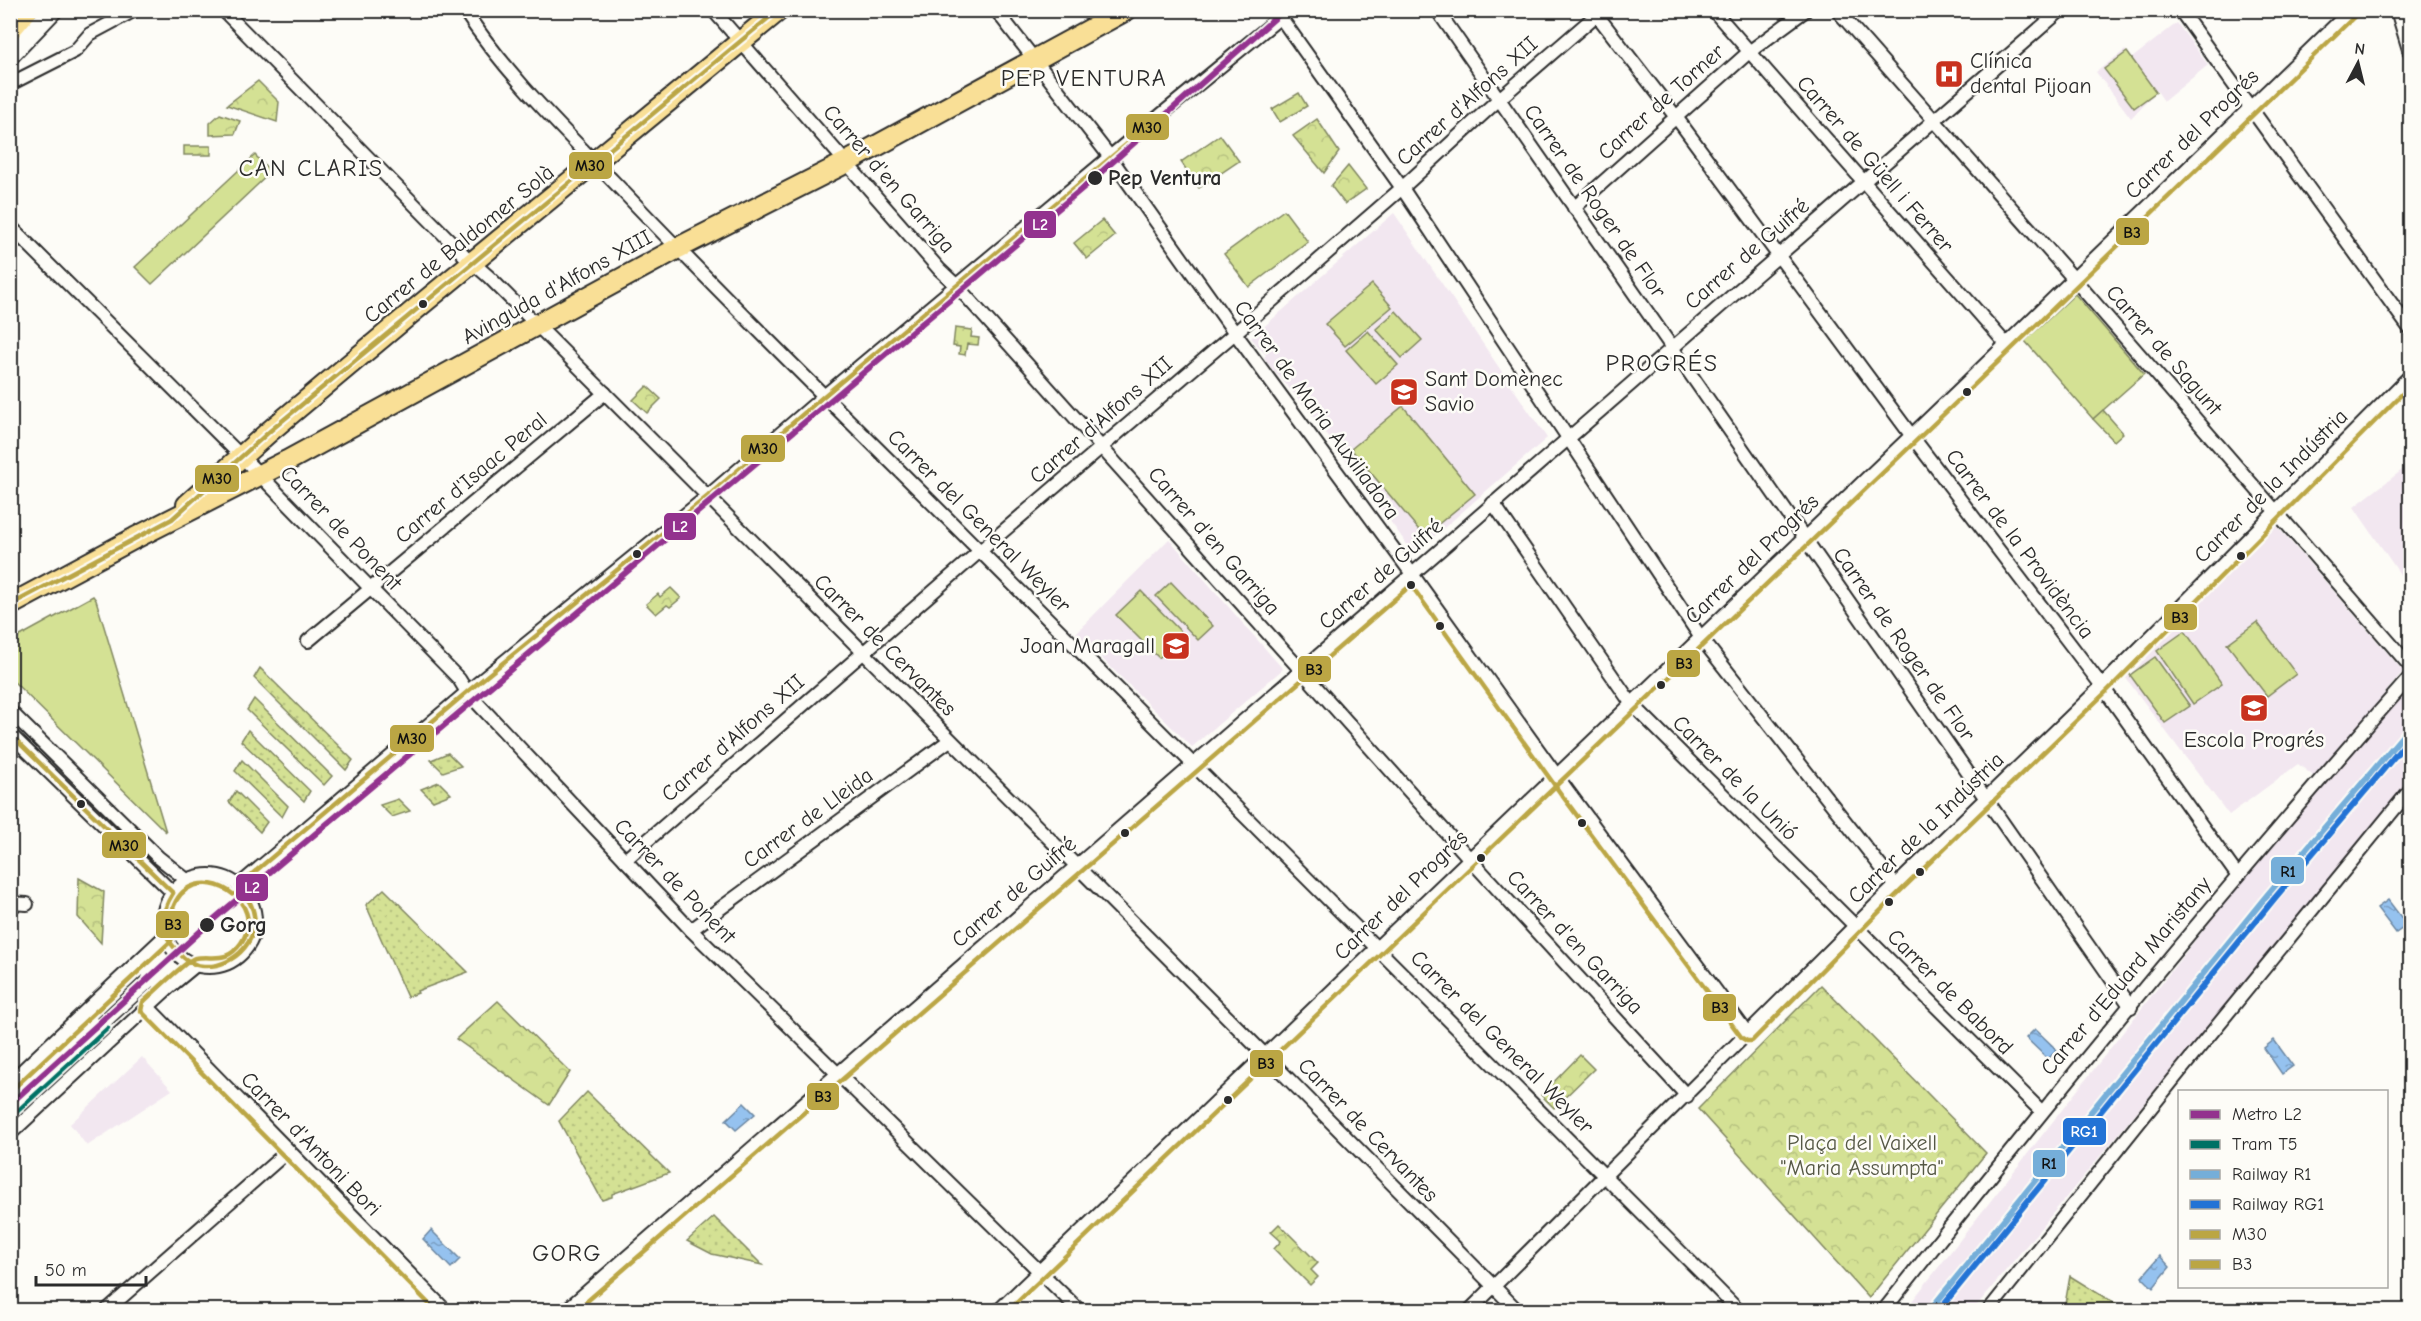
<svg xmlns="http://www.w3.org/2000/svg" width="2421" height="1321" viewBox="0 0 2421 1321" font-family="'Comic Neue',sans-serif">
<defs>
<pattern id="forest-crowns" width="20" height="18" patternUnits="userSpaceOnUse" patternTransform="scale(1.5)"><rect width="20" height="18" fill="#d4e194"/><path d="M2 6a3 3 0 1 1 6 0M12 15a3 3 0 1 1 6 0" fill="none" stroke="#b6c180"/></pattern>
<pattern id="garden-dots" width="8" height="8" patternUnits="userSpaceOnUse" patternTransform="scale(1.5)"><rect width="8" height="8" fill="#d4e194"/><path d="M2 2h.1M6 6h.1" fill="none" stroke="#b6c180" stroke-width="1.8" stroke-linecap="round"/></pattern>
<pattern id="water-ripples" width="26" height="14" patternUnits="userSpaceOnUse" patternTransform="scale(1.5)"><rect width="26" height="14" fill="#95c2ef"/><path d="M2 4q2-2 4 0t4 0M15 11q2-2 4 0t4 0" fill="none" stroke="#7a9ec2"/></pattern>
</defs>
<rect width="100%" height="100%" fill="#fdfcf7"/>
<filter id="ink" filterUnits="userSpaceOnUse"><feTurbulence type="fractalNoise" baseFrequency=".0167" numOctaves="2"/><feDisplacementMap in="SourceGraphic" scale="12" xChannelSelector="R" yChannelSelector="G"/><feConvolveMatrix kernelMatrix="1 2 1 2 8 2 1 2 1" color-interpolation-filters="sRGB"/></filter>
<g filter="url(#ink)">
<g fill="#f2e7f0">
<path d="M2177,23L2208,65L2164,101L2157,91L2131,118L2096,72L2125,50L2132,58Z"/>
<path d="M1394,213L1547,438L1414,554L1314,417L1270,366L1264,357L1266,355L1251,338Z"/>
<path d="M2410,464V589L2354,507Z"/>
<path d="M2276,525L2403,671L2316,778L2298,764L2229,815L2125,677Z"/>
<path d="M1169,539L1283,669L1192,747L1076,633Z"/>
<path d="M2410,682V781L1973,1310H1905L2248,873Z"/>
<path d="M142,1057L172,1090L87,1146L70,1124Z"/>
</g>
<g fill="#d4e194" stroke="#808660" stroke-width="1.5">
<path d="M2127,52L2156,92L2134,108L2104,69Z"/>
<path d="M255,155L271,172L152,284L135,267Z"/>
<path d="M1284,210L1308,242L1249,287L1224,254Z"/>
<path d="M1372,284L1392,307L1345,346L1325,324Z"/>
<path d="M2075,294L2144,374L2093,419L2025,341Z"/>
<path d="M1396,311L1422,340L1402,358L1376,329Z"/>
<path d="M1368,331L1398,365L1376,384L1346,350Z"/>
<path d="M1403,406L1475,494L1424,536L1351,449Z"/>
<path d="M1171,582L1213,626L1198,640L1156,596Z"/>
<path d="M1141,591L1183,634L1159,658L1116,615Z"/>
<path d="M93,596L96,600L166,832L11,679V641Z"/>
<path d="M2257,622L2296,674L2267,696L2227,644Z"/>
<path d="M2185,631L2222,684L2193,704L2157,651Z"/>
<path d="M2155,657L2190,706L2165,723L2130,675Z"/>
</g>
<g fill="url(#forest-crowns)" stroke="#808660" stroke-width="1.5">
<path d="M258,81L279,102L277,122L227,105Z"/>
<path d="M1299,93L1307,106L1280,122L1272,109Z"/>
<path d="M220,114L240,121L235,134L210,135V123Z"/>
<path d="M1317,119L1339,152L1324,173L1293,136Z"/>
<path d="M1220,135L1239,161L1199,188L1181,162Z"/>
<rect x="184" y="146" width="27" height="9"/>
<path d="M1348,166L1366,189L1345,204L1331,186Z"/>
<path d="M1102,220L1115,236L1087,259L1074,243Z"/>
<path d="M955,328L972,330L971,337L979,338L978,345L967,344L965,355L959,354L960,347L953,346Z"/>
<path d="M647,386L661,399L647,413L633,400Z"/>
<path d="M2103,410L2123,433L2114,441L2093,419Z"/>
<path d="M671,588L681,598L670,607L667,605L656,614L646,604L658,594L660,597Z"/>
<path d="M79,878L104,892L101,943L78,917Z"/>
<path d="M1821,985L1986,1153L1869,1298L1698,1109Z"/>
<path d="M498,1001L570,1072L549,1105L456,1039Z"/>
<path d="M1580,1055L1594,1069L1554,1108L1541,1095Z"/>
<path d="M1279,1224L1318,1263L1311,1270L1318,1277L1310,1285L1274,1249L1281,1241L1271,1232Z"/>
</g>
<g fill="url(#garden-dots)" stroke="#808660" stroke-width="1.5">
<path d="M260,668L353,760L346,770L254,678Z"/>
<path d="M254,699L332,776L324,785L247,710Z"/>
<path d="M248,730L310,791L304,801L241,741Z"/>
<path d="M448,753L461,766L443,772L431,760Z"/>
<path d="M242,760L288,806L282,817L235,771Z"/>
<path d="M439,782L451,794L433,801L421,789Z"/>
<path d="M236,791L267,822L260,832L229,802Z"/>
<path d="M398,799L410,811L392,817L380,805Z"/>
<path d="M384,889L468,972L417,991L418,993L407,997L366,905Z"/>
<path d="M587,1092L669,1173L612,1194V1197L602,1200L559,1121Z"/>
<path d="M714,1217L762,1265L712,1254L687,1241Z"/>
<path d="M2070,1276L2125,1310H2064Z"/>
</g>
<g fill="url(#water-ripples)" stroke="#6b86a1" stroke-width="1.5">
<path d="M2388,900L2407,925L2396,933L2377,908Z"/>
<path d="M2035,1029L2057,1050L2048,1059L2026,1038Z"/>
<path d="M2274,1040L2293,1066L2282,1074L2264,1048Z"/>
<path d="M744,1103L755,1114L736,1130L726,1120Z"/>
<path d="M431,1230L460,1259L451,1268L423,1239Z"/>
<path d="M2160,1256L2170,1267L2153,1288L2142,1277Z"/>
</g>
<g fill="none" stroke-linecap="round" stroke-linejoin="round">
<g stroke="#2b2b2b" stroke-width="16">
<g id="street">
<path d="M223,10L464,255L489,277L1253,1043L1517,1310"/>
<path d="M464,10C506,74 562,128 614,182C711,284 811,383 910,481C1187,757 1464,1032 1738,1310"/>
<path d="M713,10L939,269L957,286L1469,858L1687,1096"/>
<path d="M996,10L1110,157L1235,333L1412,574L1567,790L1748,1034"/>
<path d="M1437,10L2131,1007"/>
<path d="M1593,10L1676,117L1911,435L2102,686L2237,875"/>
<path d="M1713,10L2006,344"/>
<path d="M1837,10L2074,279L2410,666"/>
<path d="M2180,10L2410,329"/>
<path d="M2397,10L2410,53"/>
<path d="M1281,18L1402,188L1701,638L1896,886"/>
<path d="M10,84L75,51L90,34L135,10"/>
<path d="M1574,208L1749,52L1806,10"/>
<path d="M10,226L260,475L459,679L467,692L691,930L1079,1310"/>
<path d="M1493,503L1631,703L2041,1111"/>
<path d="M308,641L605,393"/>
<path d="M10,711L158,857L188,881"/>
<path d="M10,734L173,893"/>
<path d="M625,860L980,551L1235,333L1402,188L1498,100L1602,10"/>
<circle cx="209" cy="921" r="46"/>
<path d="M238,886L467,692L708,496L824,396L1123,146L1289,10"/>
<path d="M10,903L27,904"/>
<path d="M691,930L950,740"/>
<path d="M148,1007L445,1310"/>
<path d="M10,1082L165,936"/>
<path d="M10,1134L167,989L196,965"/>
<path d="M107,1310L288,1151"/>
<path d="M566,1310L2061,10"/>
<path d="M999,1310L1962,387L2351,10"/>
<path d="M1470,1310L1884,897L2102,686L2410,376"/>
<path d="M1884,1310C2054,1095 2228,883 2410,677"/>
<path d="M1989,1310L2177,1075L2410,790"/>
</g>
</g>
<g stroke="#2b2b2b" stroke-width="22">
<path id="secondary" d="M10,55L53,10"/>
</g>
<g stroke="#2b2b2b" stroke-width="24">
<g id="primary">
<path d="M187,505L270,431L423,303L779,10"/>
<path d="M10,605L135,538L287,461L678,248L847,162L1126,10"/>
</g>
</g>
<g stroke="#2b2b2b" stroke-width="27">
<path id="highway" d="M10,29L26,10"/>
</g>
<use href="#street" stroke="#fdfcf7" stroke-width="12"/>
<use href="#secondary" stroke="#fdfcf7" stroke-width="18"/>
<use href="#primary" stroke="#f9df96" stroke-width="20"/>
<use href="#highway" stroke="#f9df96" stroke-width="22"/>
<g stroke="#2b2b2b" stroke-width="1.5">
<path d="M97,1018L142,976"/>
<path d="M108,1028L153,987"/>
</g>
<g stroke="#fdfcf7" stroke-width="9">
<g id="bus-1">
<path d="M10,605L172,519L270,431L778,10"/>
<path d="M10,734L173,893"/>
<path d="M238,886L467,692L708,496L824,396L1288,10"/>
<path d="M173,893C159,915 160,932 177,951C184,959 194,966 204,966C235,968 265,936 251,905C248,898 242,892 238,886"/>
</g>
</g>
<g stroke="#fdfcf7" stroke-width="9">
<g id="bus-2">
<path d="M15,1087L171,941C176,928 168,914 176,901C200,859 270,902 241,943C226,964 214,955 195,958C188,959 151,995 143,1002L141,1011L435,1310"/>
<path d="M577,1310L1411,585L1561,794L1742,1038L1747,1041H1752L1889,902L2107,691L2410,386"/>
<path d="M1009,1310L1967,392L2356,15"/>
</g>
</g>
<use href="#bus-1" stroke="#bba644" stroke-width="4.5"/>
<use href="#bus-2" stroke="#bba644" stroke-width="4.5"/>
<g stroke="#fdfcf7" stroke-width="10">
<path id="rail-1" d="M1930,1310L2268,894L2410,727"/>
</g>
<g stroke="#fdfcf7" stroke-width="10">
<path id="rail-2" d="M1939,1310L2274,899L2410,738"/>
</g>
<use href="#rail-1" stroke="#75aed9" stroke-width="6"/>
<use href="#rail-2" stroke="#2373d5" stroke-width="6"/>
<g stroke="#fdfcf7" stroke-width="9">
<path id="tram-1" d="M10,1118L108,1028"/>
</g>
<use href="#tram-1" stroke="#007165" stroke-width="4.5"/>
<g stroke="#fdfcf7" stroke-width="10">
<path id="metro-1" d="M10,1104L214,919L1090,182L1284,10"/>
</g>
<use href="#metro-1" stroke="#93328e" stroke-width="6"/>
</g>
</g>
<defs>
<g id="hospital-square" transform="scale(1.5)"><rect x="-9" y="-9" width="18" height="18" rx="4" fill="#c8321e" stroke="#fdfcf7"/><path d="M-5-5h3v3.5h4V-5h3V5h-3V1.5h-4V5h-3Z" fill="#fff"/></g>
<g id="school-square" transform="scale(1.5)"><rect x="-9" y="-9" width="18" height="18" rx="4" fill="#c8321e" stroke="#fdfcf7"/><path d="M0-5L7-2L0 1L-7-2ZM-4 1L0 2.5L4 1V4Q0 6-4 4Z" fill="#fff"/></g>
</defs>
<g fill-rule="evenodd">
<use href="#hospital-square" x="1949" y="74"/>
<use href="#school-square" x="1404" y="392"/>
<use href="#school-square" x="1176" y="646"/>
<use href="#school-square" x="2254" y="708"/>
</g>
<g fill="#2b2b2b" stroke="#fdfcf7" stroke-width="2">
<circle cx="1095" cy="178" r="8"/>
<circle cx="423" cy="304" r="5"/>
<circle cx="1967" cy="392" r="5"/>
<circle cx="637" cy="554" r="5"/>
<circle cx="2241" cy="556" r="5"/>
<circle cx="1411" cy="585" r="5"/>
<circle cx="1440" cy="626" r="5"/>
<circle cx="1661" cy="685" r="5"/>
<circle cx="81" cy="804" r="5"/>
<circle cx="1582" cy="823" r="5"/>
<circle cx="1125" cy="833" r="5"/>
<circle cx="1481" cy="858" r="5"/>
<circle cx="1920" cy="872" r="5"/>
<circle cx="1889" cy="902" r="5"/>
<circle cx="207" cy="925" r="8"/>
<circle cx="1228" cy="1100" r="5"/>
</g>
<g text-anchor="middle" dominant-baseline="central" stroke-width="5" stroke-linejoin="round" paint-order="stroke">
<g font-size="22" fill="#2b2b2b" stroke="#fdfcf7" text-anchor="start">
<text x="1970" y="61">Clínica<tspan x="1970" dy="25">dental Pijoan</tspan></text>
<text x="1425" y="379">Sant Domènec<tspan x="1425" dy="25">Savio</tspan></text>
<text x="1155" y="646" text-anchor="end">Joan Maragall</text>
<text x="2254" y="740" text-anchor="middle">Escola Progrés</text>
</g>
<g font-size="22" fill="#2b2b2b" stroke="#fdfcf7">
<text transform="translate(1467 101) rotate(-42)">Carrer d'Alfons XII</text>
<text transform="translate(1661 102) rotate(-42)">Carrer de Torner</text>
<text transform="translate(2192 134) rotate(-44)">Carrer del Progrés</text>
<text transform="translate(1875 164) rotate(49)">Carrer de Güell i Ferrer</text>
<text transform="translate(889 179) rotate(49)">Carrer d'en Garriga</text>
<text transform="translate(1595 201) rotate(55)">Carrer de Roger de Flor</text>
<text transform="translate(459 244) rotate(-39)">Carrer de Baldomer Solà</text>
<text transform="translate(1747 254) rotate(-41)">Carrer de Guifré</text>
<text transform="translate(557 287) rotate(-29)">Avinguda d'Alfons XIII</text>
<text transform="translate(2164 350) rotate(49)">Carrer de Sagunt</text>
<text transform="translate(1317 410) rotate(54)">Carrer de Maria Auxiliadora</text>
<text transform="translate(1101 420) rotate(-41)">Carrer d'Alfons XII</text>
<text transform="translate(471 478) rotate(-40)">Carrer d'Isaac Peral</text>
<text transform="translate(2271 486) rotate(-45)">Carrer de la Indústria</text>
<text transform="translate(979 521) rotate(45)">Carrer del General Weyler</text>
<text transform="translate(341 528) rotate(46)">Carrer de Ponent</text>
<text transform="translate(1214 541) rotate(49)">Carrer d'en Garriga</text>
<text transform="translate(2020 544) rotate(53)">Carrer de la Providència</text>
<text transform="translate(1752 559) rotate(-44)">Carrer del Progrés</text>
<text transform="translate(1381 574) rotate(-41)">Carrer de Guifré</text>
<text transform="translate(1904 644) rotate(55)">Carrer de Roger de Flor</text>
<text transform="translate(885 645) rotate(45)">Carrer de Cervantes</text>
<text transform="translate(733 738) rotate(-41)">Carrer d'Alfons XII</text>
<text transform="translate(1735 778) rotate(45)">Carrer de la Unió</text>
<text transform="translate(808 818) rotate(-36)">Carrer de Lleida</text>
<text transform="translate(1926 828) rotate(-44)">Carrer de la Indústria</text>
<text transform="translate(675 881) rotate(46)">Carrer de Ponent</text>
<text transform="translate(1014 892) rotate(-41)">Carrer de Guifré</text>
<text transform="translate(1401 895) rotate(-44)">Carrer del Progrés</text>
<text transform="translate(1575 942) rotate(47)">Carrer d'en Garriga</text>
<text transform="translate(2126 976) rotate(-50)">Carrer d'Eduard Maristany</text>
<text transform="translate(1950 992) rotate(45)">Carrer de Babord</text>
<text transform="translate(1502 1042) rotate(45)">Carrer del General Weyler</text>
<text transform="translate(1368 1130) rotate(46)">Carrer de Cervantes</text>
<text transform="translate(311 1144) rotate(46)">Carrer d'Antoni Bori</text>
</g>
<g font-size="22" font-weight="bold" fill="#2b2b2b" stroke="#fdfcf7" text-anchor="start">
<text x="1108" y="178">Pep Ventura</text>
<text x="220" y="925">Gorg</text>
</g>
<g font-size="22" fill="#555845" stroke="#fdfcf7">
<text x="1862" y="1143">Plaça del Vaixell<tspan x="1862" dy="25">"Maria Assumpta"</tspan></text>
</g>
<g font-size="24" letter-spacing="1.5" fill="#2b2b2b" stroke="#fdfcf7">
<text x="1084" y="78">PEP VENTURA</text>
<text x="311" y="168">CAN CLARIS</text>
<text x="1662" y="363">PROGRÉS</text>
<text x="567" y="1253">GORG</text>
</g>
</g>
<g stroke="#fdfcf7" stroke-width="2">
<rect x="1125" y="113" width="45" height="28" rx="6" fill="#bba644"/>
<rect x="568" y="151" width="45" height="29" rx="6" fill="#bba644"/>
<rect x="1023" y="210" width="34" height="29" rx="6" fill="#93328e"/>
<rect x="2115" y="217" width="35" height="29" rx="6" fill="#bba644"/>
<rect x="740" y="434" width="46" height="29" rx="6" fill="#bba644"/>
<rect x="194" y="464" width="46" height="29" rx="6" fill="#bba644"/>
<rect x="663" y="512" width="34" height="29" rx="6" fill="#93328e"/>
<rect x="2163" y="603" width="35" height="28" rx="6" fill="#bba644"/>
<rect x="1666" y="649" width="35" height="29" rx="6" fill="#bba644"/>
<rect x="1297" y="655" width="35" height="28" rx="6" fill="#bba644"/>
<rect x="389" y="724" width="46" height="29" rx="6" fill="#bba644"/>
<rect x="101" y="831" width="46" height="28" rx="6" fill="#bba644"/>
<rect x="2270" y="856" width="35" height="29" rx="6" fill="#75aed9"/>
<rect x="235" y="873" width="34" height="29" rx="6" fill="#93328e"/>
<rect x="155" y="910" width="35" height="29" rx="6" fill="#bba644"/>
<rect x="1702" y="993" width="35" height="29" rx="6" fill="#bba644"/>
<rect x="1249" y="1049" width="35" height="29" rx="6" fill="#bba644"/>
<rect x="806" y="1082" width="34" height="29" rx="6" fill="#bba644"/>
<rect x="2062" y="1117" width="45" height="29" rx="6" fill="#2373d5"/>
<rect x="2032" y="1149" width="34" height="29" rx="6" fill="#75aed9"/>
</g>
<g font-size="16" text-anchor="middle" font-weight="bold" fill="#fff">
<text x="1040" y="230">L2</text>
<text x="680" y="532">L2</text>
<text x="252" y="893">L2</text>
<text x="2084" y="1137">RG1</text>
</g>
<g font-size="16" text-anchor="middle" font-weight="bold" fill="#111">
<text x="1147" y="133">M30</text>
<text x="590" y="171">M30</text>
<text x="2132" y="238">B3</text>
<text x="763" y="454">M30</text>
<text x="217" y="484">M30</text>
<text x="2180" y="623">B3</text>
<text x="1684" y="669">B3</text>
<text x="1314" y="675">B3</text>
<text x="412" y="744">M30</text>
<text x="124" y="851">M30</text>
<text x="2288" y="877">R1</text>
<text x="173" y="930">B3</text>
<text x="1720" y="1013">B3</text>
<text x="1266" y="1069">B3</text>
<text x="823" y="1102">B3</text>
<text x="2049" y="1169">R1</text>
</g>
<rect width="2421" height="1321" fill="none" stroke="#fdfcf7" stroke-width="36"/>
<rect x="18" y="18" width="2385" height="1285" fill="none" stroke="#2b2b2b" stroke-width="2" filter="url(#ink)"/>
<rect x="2178" y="1090" width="210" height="198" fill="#fdfcf7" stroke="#a9a8a5" stroke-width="1.5"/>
<rect x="2190" y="1110" width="30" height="9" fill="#93328e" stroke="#a9a8a5" stroke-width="1.5"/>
<text x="2232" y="1120" font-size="18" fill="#2b2b2b">Metro L2</text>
<rect x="2190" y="1140" width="30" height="9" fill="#007165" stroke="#a9a8a5" stroke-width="1.5"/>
<text x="2232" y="1150" font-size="18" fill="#2b2b2b">Tram T5</text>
<rect x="2190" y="1170" width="30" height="9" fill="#75aed9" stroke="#a9a8a5" stroke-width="1.5"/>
<text x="2232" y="1180" font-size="18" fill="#2b2b2b">Railway R1</text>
<rect x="2190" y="1200" width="30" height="9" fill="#2373d5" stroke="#a9a8a5" stroke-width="1.5"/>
<text x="2232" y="1210" font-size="18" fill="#2b2b2b">Railway RG1</text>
<rect x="2190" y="1230" width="30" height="9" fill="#bba644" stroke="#a9a8a5" stroke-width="1.5"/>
<text x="2232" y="1240" font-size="18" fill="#2b2b2b">M30</text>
<rect x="2190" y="1260" width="30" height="9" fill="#bba644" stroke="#a9a8a5" stroke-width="1.5"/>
<text x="2232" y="1270" font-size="18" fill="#2b2b2b">B3</text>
<g transform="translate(2358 63) rotate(7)" stroke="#fdfcf7" stroke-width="4.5" paint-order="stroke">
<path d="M0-4.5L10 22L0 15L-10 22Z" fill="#2b2b2b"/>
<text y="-9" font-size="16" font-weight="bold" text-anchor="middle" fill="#2b2b2b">N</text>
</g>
<path d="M36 1276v9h110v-9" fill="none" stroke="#2b2b2b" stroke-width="3"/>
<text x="45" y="1276" font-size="18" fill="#2b2b2b" stroke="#fdfcf7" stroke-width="4.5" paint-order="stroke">50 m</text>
</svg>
